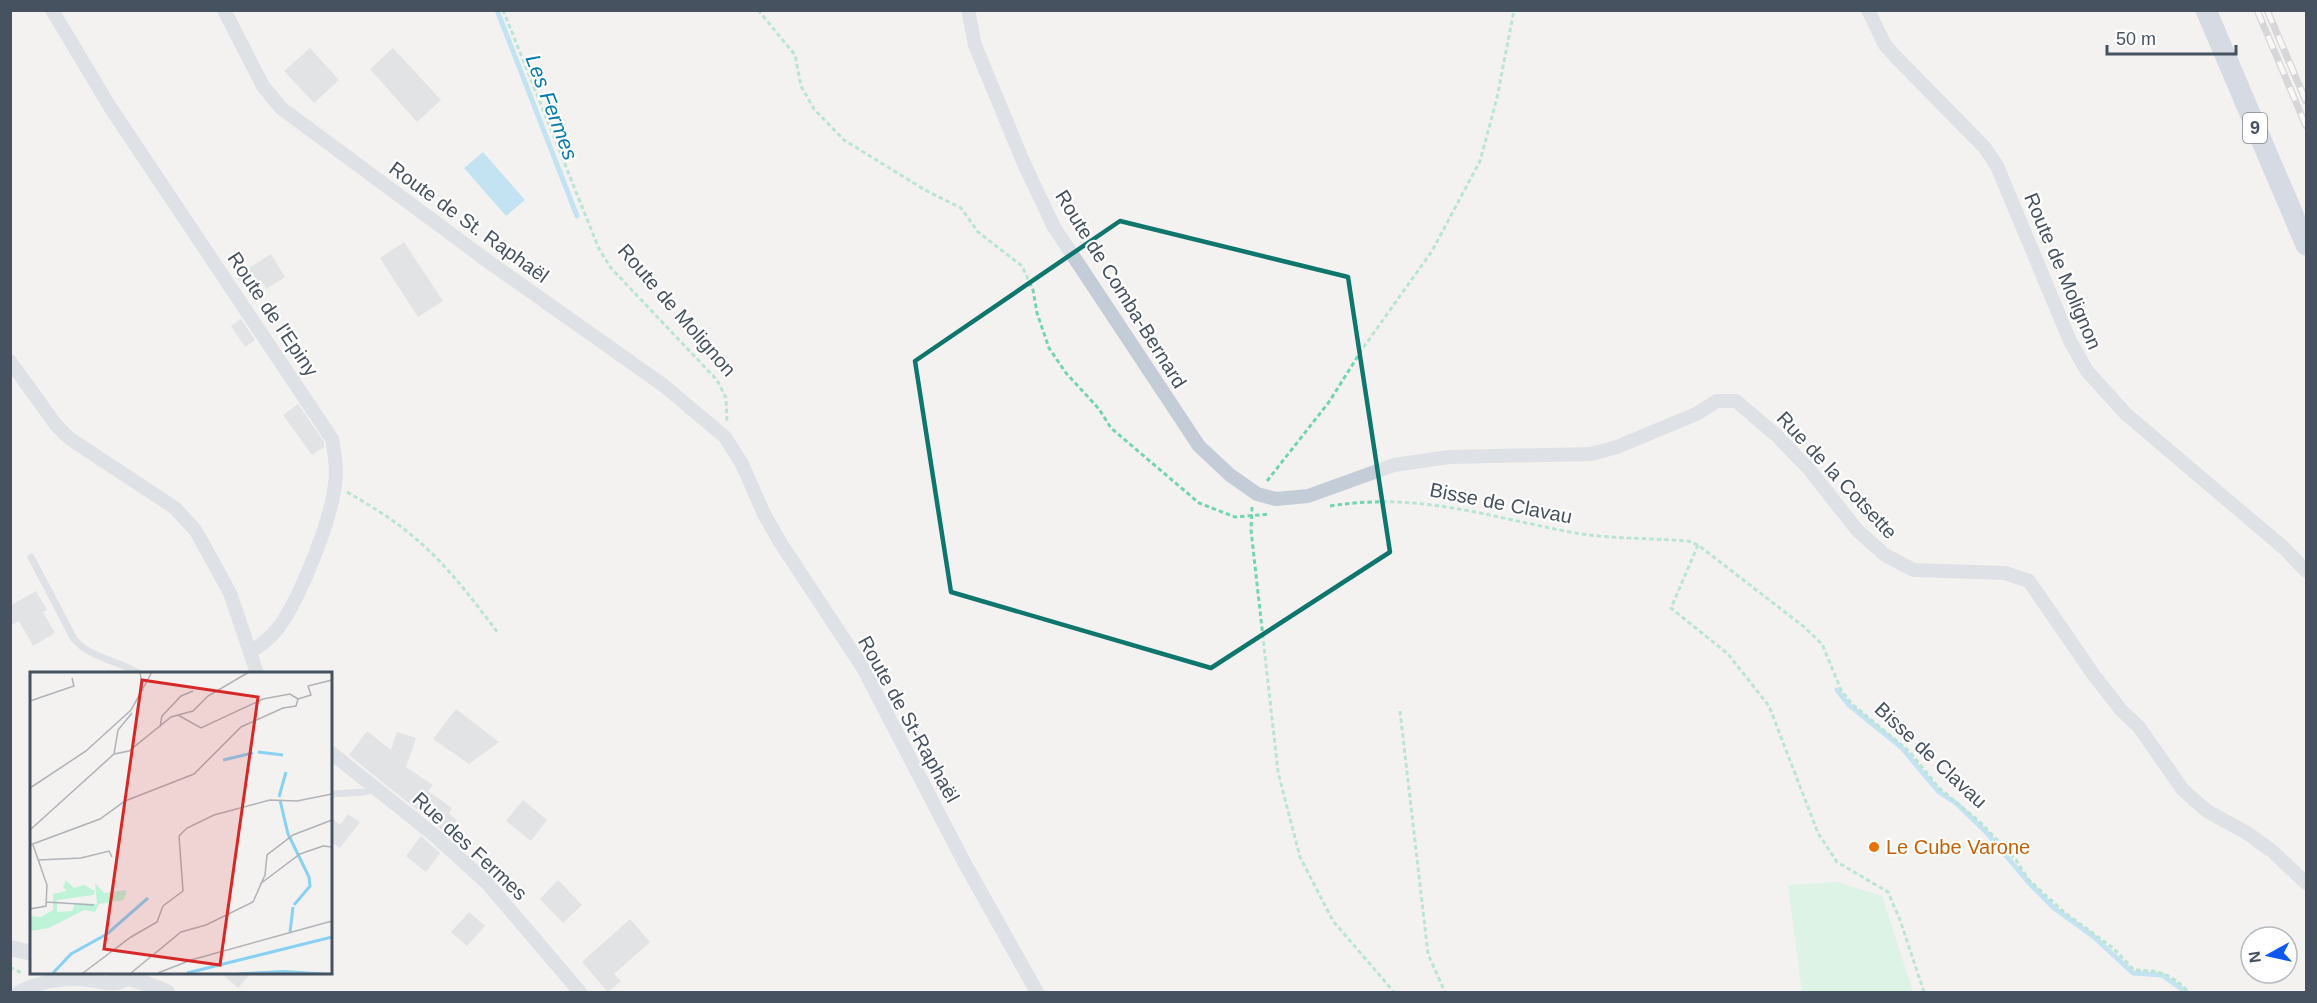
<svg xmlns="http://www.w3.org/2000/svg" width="2317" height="1003" viewBox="0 0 2317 1003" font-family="Helvetica,sans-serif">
<rect width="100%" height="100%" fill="#f4f2f1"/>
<path fill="#bef3d8" d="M1838,882L1882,896L1913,992H1802L1788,885Z"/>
<path fill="#88d1f3" d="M483,152L525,200L506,216L464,168Z"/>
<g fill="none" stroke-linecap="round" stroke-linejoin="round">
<g stroke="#88d1f3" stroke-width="5">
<path d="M497,10L577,216"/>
<path d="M1837,690L1849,705L1901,747L1939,792L1956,803L1986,832L2030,884L2054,908L2094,937L2133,973L2162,975L2186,992"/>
</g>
</g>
<g fill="#cdd0d7">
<path d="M310,48L339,80L314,103L284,71Z"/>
<path d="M393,48L441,100L417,122L370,69Z"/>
<path d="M404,242L443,301L418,317L380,258Z"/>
<path d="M271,254L285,277L266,289L264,284L248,294L236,276Z"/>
<path d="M241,319L255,340L245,347L231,326Z"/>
<path d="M298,404L324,442V447L312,455L283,415Z"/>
<path d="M36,591L47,610L43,612L55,633L33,646L19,621L10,626V606Z"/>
<path d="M456,709L499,742L469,764L433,739Z"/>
<path d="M367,731L391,750L397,732L416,738L406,767L433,785L428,791L452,808L449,814L457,820L447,834L349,755Z"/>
<path d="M523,800L547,820L531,841L506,821Z"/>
<path d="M348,814L360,822L340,848L330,841V817L340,825Z"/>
<path d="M421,836L440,853L426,872L406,856Z"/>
<path d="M558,880L582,905L563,923L540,899Z"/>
<path d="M469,912L485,926L467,946L451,932Z"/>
<path d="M630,919L650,942L614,974L621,981L608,992L582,962Z"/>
<path d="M220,972H252L238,988Z"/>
</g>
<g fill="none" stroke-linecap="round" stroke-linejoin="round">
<g stroke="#73d5af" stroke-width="3" stroke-dasharray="4.5 3" stroke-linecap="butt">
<path d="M503,10L599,249L611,268L717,380L726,398L727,421"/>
<path d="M758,10L795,55L801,86L814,109L844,140L925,190L961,208L978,232L1022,266L1033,290L1037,313L1049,348L1066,373L1099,409L1111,428L1199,503L1235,517L1270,514"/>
<path d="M1267,481L1329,402L1363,348L1432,251L1480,161L1497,98L1514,10"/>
<path d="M347,492C371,506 396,521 416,539C448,566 473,600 498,633"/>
<path d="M1330,506C1417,492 1486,516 1570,532C1608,539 1649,538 1688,541L1698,545L1803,626L1822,644L1841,690L1852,704L1910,752L1939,788L1980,822L2016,860L2029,880L2064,912L2113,948L2134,970C2162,971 2169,973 2189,992"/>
<path d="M1252,507L1251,530L1278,772L1300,857L1333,921L1394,992"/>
<path d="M1698,545L1671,608L1728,654L1769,706L1818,833L1837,862L1888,892L1900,920L1924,992"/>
<path d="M1400,711L1428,954L1445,992"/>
<path d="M10,967L22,973"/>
</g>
<g stroke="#c4ccd7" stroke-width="7">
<path d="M31,557L74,639C90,658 117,660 138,673"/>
<path d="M330,794L365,792L375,788"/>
</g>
<g stroke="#c4ccd7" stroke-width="14">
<path d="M52,10L110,107L332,439C335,454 337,469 335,484C331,521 300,599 278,628C270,639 261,645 250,652"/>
<path d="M224,10L263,86L281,108L489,262L663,385L725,437L742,464L764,514L780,542L863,668L964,862L1037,992"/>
<path d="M968,10L975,45L1025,166L1054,227L1199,446L1230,475L1257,494L1276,499L1308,496L1394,465L1449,457L1591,454L1617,447L1696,414L1717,401H1736L1777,436L1809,469L1857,530L1885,555L1914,570L2005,573L2029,581L2093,674L2121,710L2139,727L2183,790L2207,811L2247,833L2272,851L2306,883"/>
<path d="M1868,10L1885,45L1895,56L1985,148L1997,166L2070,341L2087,371L2126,414L2285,549L2306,571"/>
<path d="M10,361L56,425L69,438L175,508L196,531L230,593L257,673"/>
<path d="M330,752L433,834L487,883L580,992"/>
<path d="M19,992C41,981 63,977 88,980C100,981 114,987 125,980L128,975"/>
</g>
<g stroke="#c4ccd7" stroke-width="16">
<path d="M10,948L32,953"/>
<path d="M115,972L167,992"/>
</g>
<path stroke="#afbdd2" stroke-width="21" d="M2206,10L2306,245"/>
<g stroke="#b3b5bc" stroke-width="7">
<g id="rail">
<path d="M2257,10L2306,126"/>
<path d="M2267,10L2306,101"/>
</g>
</g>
<use href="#rail" stroke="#fff" stroke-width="4.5" stroke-dasharray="14" stroke-linecap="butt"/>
</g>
<path d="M0 0H2317V1003H0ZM1120,221L1348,277L1390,552L1211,668L951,592L915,361Z" fill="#f4f2f1" fill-opacity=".55" fill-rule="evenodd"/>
<path fill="none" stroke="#0f766e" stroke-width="4.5" stroke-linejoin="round" d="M1120,221L1348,277L1390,552L1211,668L951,592L915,361Z"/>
<circle fill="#e8710a" stroke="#fff" stroke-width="2" cx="1874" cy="847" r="6"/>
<g text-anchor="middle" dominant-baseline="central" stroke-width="4.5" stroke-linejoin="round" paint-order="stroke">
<rect fill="#fff" stroke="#7e8690" stroke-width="1.5" x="2243" y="113" width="24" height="30" rx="4.5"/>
<g font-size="18" font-weight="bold" fill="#475261">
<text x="2255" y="128">9</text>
</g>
<g font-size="20" fill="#475261" stroke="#fff">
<text transform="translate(469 222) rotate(36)">Route de St. Raphaël</text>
<text transform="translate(2063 271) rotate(67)">Route de Molignon</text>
<text transform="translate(1121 289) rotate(58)">Route de Comba-Bernard</text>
<text transform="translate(677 310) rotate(49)">Route de Molignon</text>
<text transform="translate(273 314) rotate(56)">Route de l'Epiny</text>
<text transform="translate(1837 475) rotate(47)">Rue de la Cotsette</text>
<text transform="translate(1501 503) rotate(11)">Bisse de Clavau</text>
<text transform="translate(909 719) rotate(61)">Route de St-Raphaël</text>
<text transform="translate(1931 755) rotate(43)">Bisse de Clavau</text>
<text transform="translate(470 846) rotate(43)">Rue des Fermes</text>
</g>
<g font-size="20" fill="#c56008" stroke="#fff" text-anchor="start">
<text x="1886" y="847">Le Cube Varone</text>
</g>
<g font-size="21" font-style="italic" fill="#027ab2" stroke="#fff">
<text transform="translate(552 107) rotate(69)">Les Fermes</text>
</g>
</g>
<g transform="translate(30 672)">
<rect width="302" height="302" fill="#f4f2f1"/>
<path d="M36,208L44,216L54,213L65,219L64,223L27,228V240L42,239L45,231L67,232L65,211L74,221L96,218V223L93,228L69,232L65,240L54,238L19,256L0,259V244L11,245L23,238V222L37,219L33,215Z" fill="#bef3d8"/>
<path d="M254,298L301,301H204L215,300Z" fill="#88d1f3"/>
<path fill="none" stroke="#88d1f3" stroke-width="3" d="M228,80L253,83M193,88L223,81M249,125L256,100M250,128L258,162L279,205L280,214L264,233M260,260L263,235M23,301L41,282L77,262L118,226M157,301L302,265"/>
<path fill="none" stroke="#afb2b7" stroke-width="1.5" d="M110,0L113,19M268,27L281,23L278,14L302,8M0,29L44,14L42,6M148,43L171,56L233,27L260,22L268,27M130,55L132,44L151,24L163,19M84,82L88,58L102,41M0,116L56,79L101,38L122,0M0,158L84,82L99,79L141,45L163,39L178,24L219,0M0,173L70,147L95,129L164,102L211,55L253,36L266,34L268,27M9,188L51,186L79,179L82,185M230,212L270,182L293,174L302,175M16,230L64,233M0,237L16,234L17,213L3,173M53,301L101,265L127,250L133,234L153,219L149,164L157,156L184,143L240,128L267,129L302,122M101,301L151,260L176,253L223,230L235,203L237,183L263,163L302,148M128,301L161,288L302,249"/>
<path fill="#d62828" fill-opacity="0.15" stroke="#d62828" stroke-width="3" d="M112,8L228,25L190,293L74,277Z"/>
<rect width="302" height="302" fill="none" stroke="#475261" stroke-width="3"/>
</g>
<rect width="2317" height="1003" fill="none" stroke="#475261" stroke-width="24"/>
<g transform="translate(2269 955) rotate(262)"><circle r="28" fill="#ffffff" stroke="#b5bac0" stroke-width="1.5"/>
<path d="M0-4.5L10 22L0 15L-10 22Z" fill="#0b58f4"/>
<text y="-9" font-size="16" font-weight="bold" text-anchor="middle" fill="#475261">N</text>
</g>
<path d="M2107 45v9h129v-9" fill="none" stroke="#475261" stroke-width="3"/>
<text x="2116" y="45" font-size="18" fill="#475261" stroke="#ffffff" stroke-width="4.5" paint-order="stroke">50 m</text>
</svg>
